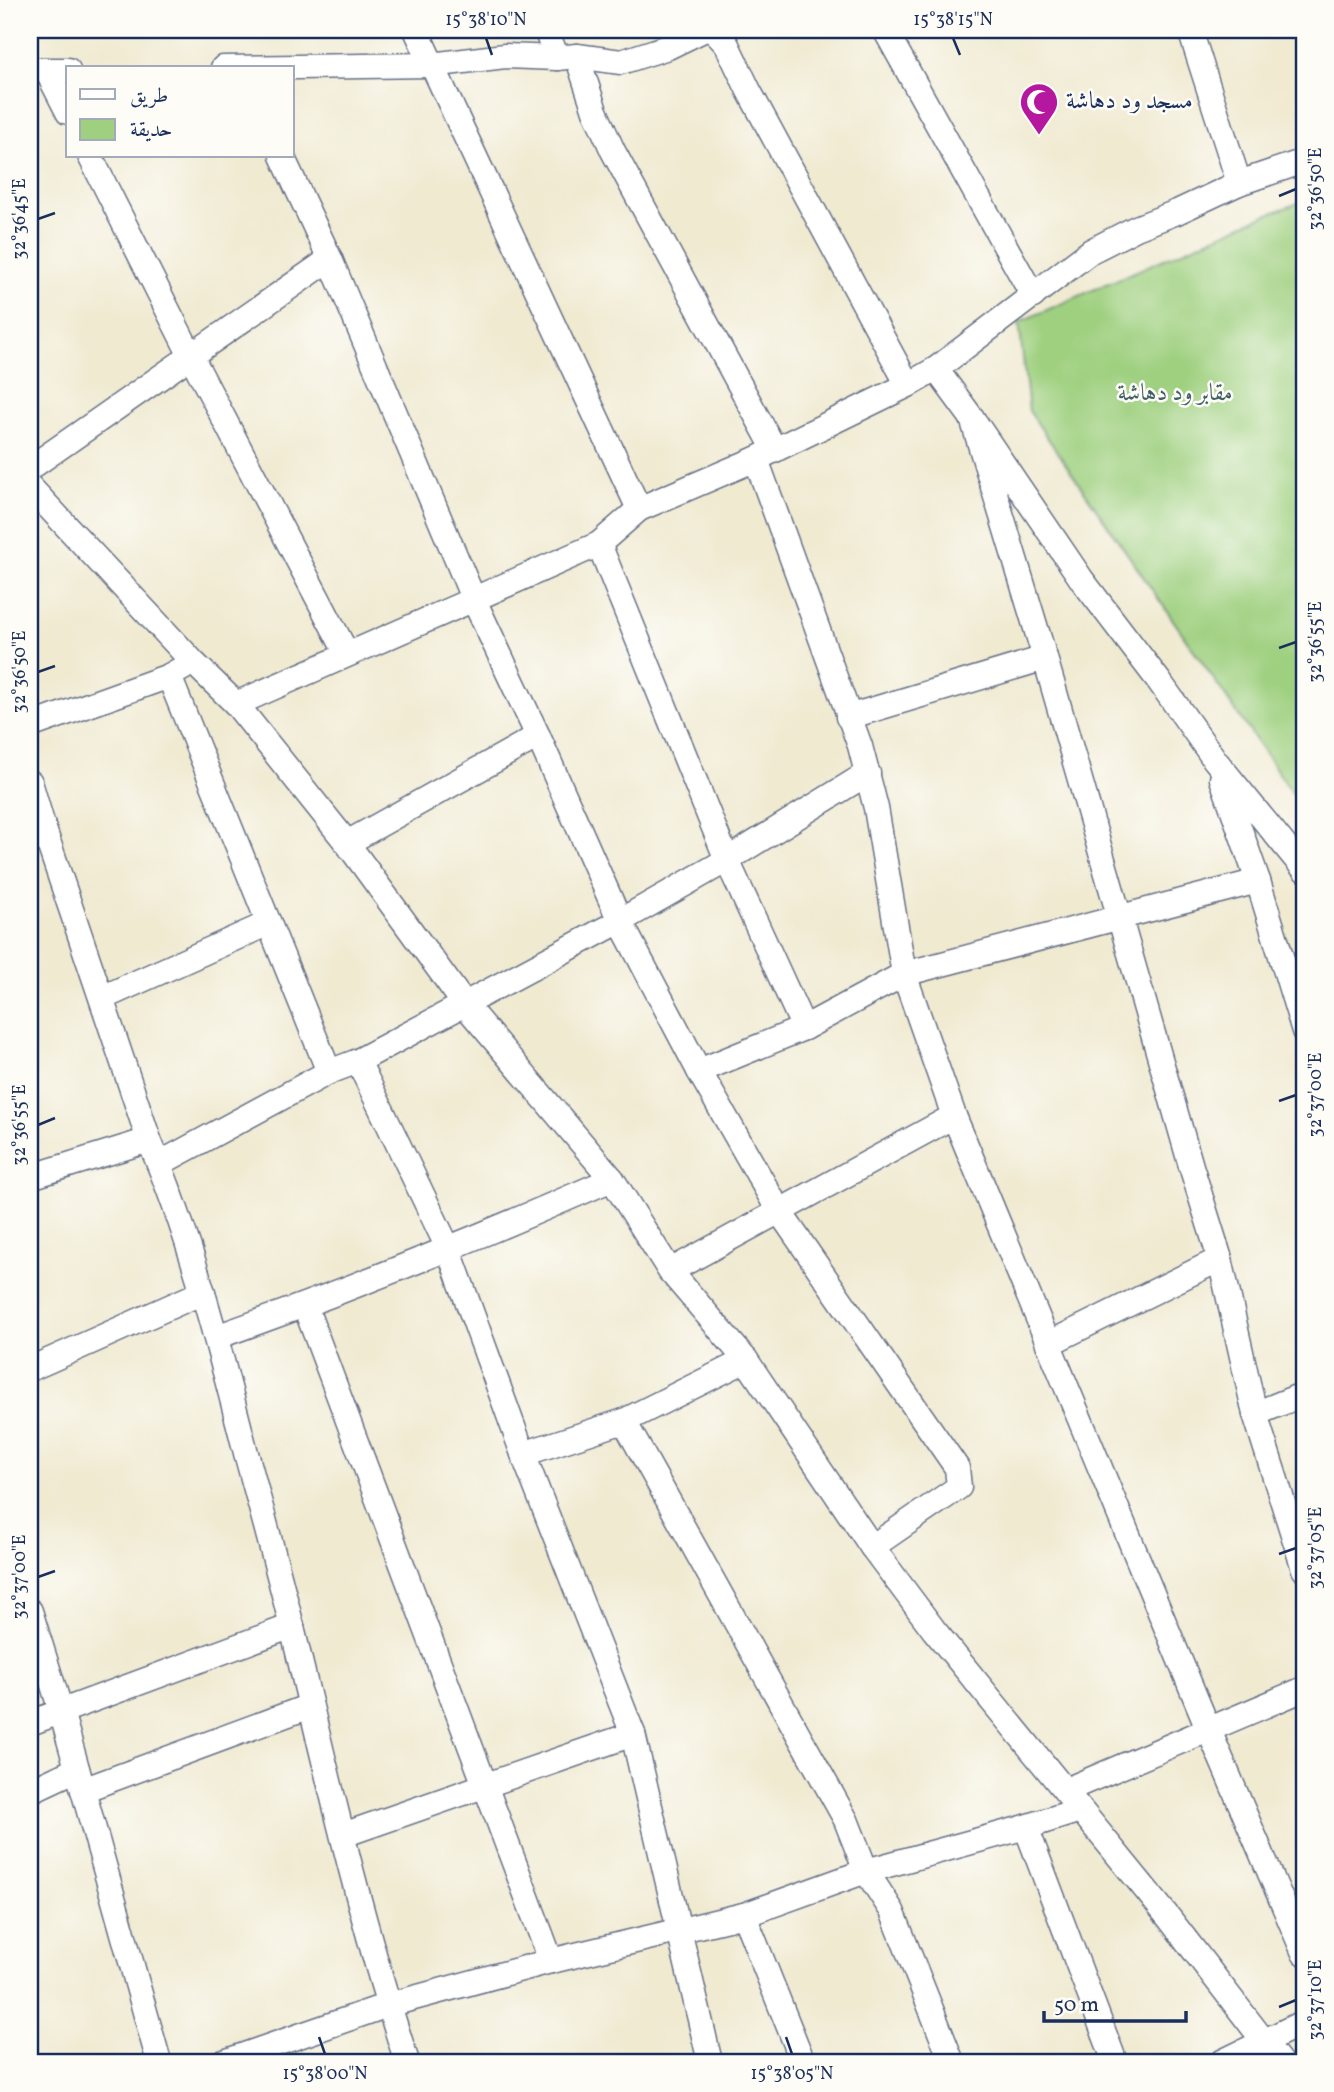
<svg xmlns="http://www.w3.org/2000/svg" width="1334" height="2092" viewBox="0 0 1334 2092" font-family="Vollkorn,Amiri,serif">
<rect width="100%" height="100%" fill="#fdfcf7"/>
<filter id="ink" filterUnits="userSpaceOnUse"><feTurbulence type="fractalNoise" baseFrequency=".0143" numOctaves="2"/><feDisplacementMap in="SourceGraphic" scale="14" xChannelSelector="R" yChannelSelector="G"/><feConvolveMatrix kernelMatrix="1 2 1 2 8 2 1 2 1" color-interpolation-filters="sRGB"/></filter>
<filter id="wash" filterUnits="userSpaceOnUse"><feTurbulence type="fractalNoise" baseFrequency=".00686" numOctaves="4" result="noise"/><feDisplacementMap in="SourceGraphic" scale="28" xChannelSelector="R" yChannelSelector="G"/><feGaussianBlur stdDeviation="1.57" result="paint"/><feColorMatrix in="noise" values="0 0 0 0 0 0 0 0 0 0 0 0 0 0 0 0 0 1.4 0 .05"/><feComposite in="paint" operator="in"/></filter>
<g filter="url(#wash)">
<rect width="100%" height="100%" fill="#f0ead1"/>
<path fill="#9fd080" stroke="#5d806f" stroke-width="2" d="M1304,201V810L1029,411L1019,322L1263,216Z"/>
</g>
<g filter="url(#ink)">
<g fill="none" stroke-linecap="round" stroke-linejoin="round">
<g stroke="#667086" stroke-width="27">
<g id="minor">
<path d="M416,30L639,509"/>
<path d="M546,30L557,58"/>
<path d="M713,30L727,45L749,91L908,385"/>
<path d="M885,30L1033,296"/>
<path d="M1190,30L1239,183"/>
<path d="M577,56L595,111L613,151L775,450"/>
<path d="M223,68L431,65L505,56L557,58L577,56L621,62L668,47L703,30"/>
<path d="M30,70H68"/>
<path d="M47,71L68,112"/>
<path d="M90,156L191,356L347,654"/>
<path d="M282,156L330,259L473,598L538,736L620,921L699,1071L779,1211L957,1468L959,1487L872,1547"/>
<path d="M936,369L972,418L1082,580L1159,681L1215,760L1304,869"/>
<path d="M972,418L1045,658L1191,1166L1220,1259L1255,1414L1304,1569"/>
<path d="M756,459L860,746L876,808L904,974L954,1116L1208,1728L1304,1953"/>
<path d="M30,468L330,259"/>
<path d="M30,487L193,662L236,704L347,843L465,1005L612,1179L670,1271L746,1360L872,1547L934,1630L1169,1918L1280,2062"/>
<path d="M599,544L727,860L804,1028"/>
<path d="M169,676L329,1072"/>
<path d="M236,704L599,544L639,509L756,459L908,385L936,369L1091,251L1136,228L1177,212L1239,183L1304,161"/>
<path d="M848,717L1045,658"/>
<path d="M30,726L169,676L183,668"/>
<path d="M1222,779L1258,881L1304,1031"/>
<path d="M30,782L43,826L149,1140C192,1241 219,1347 246,1453C262,1511 278,1569 292,1627C327,1773 360,1920 407,2062"/>
<path d="M347,843L538,736"/>
<path d="M102,998L269,923"/>
<path d="M358,1061L448,1248L523,1454L633,1734L710,2062"/>
<path d="M699,1071L804,1028L904,974L1258,881"/>
<path d="M159,1164L329,1072L358,1061L620,921L727,860L868,773"/>
<path d="M30,1177L149,1140"/>
<path d="M670,1271L954,1116"/>
<path d="M305,1306L551,1961"/>
<path d="M216,1337C350,1290 482,1236 612,1179"/>
<path d="M1048,1344L1220,1259"/>
<path d="M30,1369L203,1292"/>
<path d="M1255,1414L1304,1394"/>
<path d="M624,1421L846,1820L866,1871L892,1911L952,2062"/>
<path d="M523,1454L624,1421L746,1360"/>
<path d="M30,1611L61,1711L159,2062"/>
<path d="M30,1723L292,1626"/>
<path d="M83,1790L310,1706"/>
<path d="M1066,1790L1304,1689"/>
<path d="M30,1791L77,1769"/>
<path d="M1026,1827L1115,2062"/>
<path d="M343,1835L633,1734"/>
<path d="M744,1915L803,2062"/>
<path d="M224,2062L388,2005L551,1961L744,1915L866,1871L1026,1827L1080,1810"/>
<path d="M1222,2062L1304,2022"/>
</g>
</g>
<use href="#minor" stroke="#fff" stroke-width="24"/>
</g>
</g>
<path fill="none" stroke="#1b2f5e" stroke-width="2.5" d="M486,38L492,55M953,38L960,55M1279,196L1296,189M38,219L55,213M1279,648L1296,642M38,672L55,666M1279,1101L1296,1095M38,1125L55,1118M1279,1554L1296,1548M38,1577L55,1571M1279,2007L1296,2000M319,2037L325,2054M786,2037L792,2054"/>
<defs>
<g id="mosque-pin" transform="scale(2.0125)"><path d="M0 17L-7.5 6A9.5 9.5 0 1 1 7.5 6Z" fill="#b5179e" stroke="#fdfcf7"/><path d="M3.5-4.9A6 6 0 1 0 3.5 4.9A5 5 0 1 1 3.5-4.9Z" fill="#fff"/></g>
</defs>
<g fill-rule="evenodd">
<use href="#mosque-pin" x="1039" y="102"/>
</g>
<g text-anchor="middle" dominant-baseline="central" stroke-width="5" stroke-linejoin="round" paint-order="stroke">
<g font-size="24" fill="#1b2f5e" stroke="#fdfcf7" text-anchor="start">
<text x="1066" y="102">مسجد ود دهاشة</text>
</g>
<g font-size="24" fill="#435f68" stroke="#fdfcf7">
<text x="1175" y="394">مقابر ود دهاشة</text>
</g>
</g>
<rect width="1334" height="2092" fill="none" stroke="#fdfcf7" stroke-width="77"/>
<rect x="66" y="66" width="228" height="91" fill="#fdfcf7" stroke="#a3aaba" stroke-width="2"/>
<rect x="80" y="89" width="35" height="10" fill="#ffffff" stroke="#a3aaba" stroke-width="2"/>
<text x="130" y="102" font-size="21" fill="#1b2f5e">طريق</text>
<rect x="80" y="119" width="35" height="21" fill="#9fd080" stroke="#a3aaba" stroke-width="2"/>
<text x="130" y="136" font-size="21" fill="#1b2f5e">حديقة</text>
<path d="M1044 2011v10h142v-10" fill="none" stroke="#1b2f5e" stroke-width="3.5"/>
<text x="1054" y="2011" font-size="21" fill="#1b2f5e" stroke="#fdfcf7" stroke-width="5" paint-order="stroke">50 m</text>
<rect x="38" y="38" width="1258" height="2016" fill="none" stroke="#1b2f5e" stroke-width="2.5"/>
<g font-size="18" text-anchor="middle" fill="#1b2f5e">
<text x="486" y="25">15°38'10"N</text>
<text x="953" y="25">15°38'15"N</text>
<text transform="translate(1315 189) rotate(-90)" y="6">32°36'50"E</text>
<text transform="translate(19 219) rotate(-90)" y="6">32°36'45"E</text>
<text transform="translate(1315 642) rotate(-90)" y="6">32°36'55"E</text>
<text transform="translate(19 672) rotate(-90)" y="6">32°36'50"E</text>
<text transform="translate(1315 1095) rotate(-90)" y="6">32°37'00"E</text>
<text transform="translate(19 1125) rotate(-90)" y="6">32°36'55"E</text>
<text transform="translate(1315 1548) rotate(-90)" y="6">32°37'05"E</text>
<text transform="translate(19 1577) rotate(-90)" y="6">32°37'00"E</text>
<text transform="translate(1315 2000) rotate(-90)" y="6">32°37'10"E</text>
<text x="325" y="2079">15°38'00"N</text>
<text x="792" y="2079">15°38'05"N</text>
</g>
</svg>
